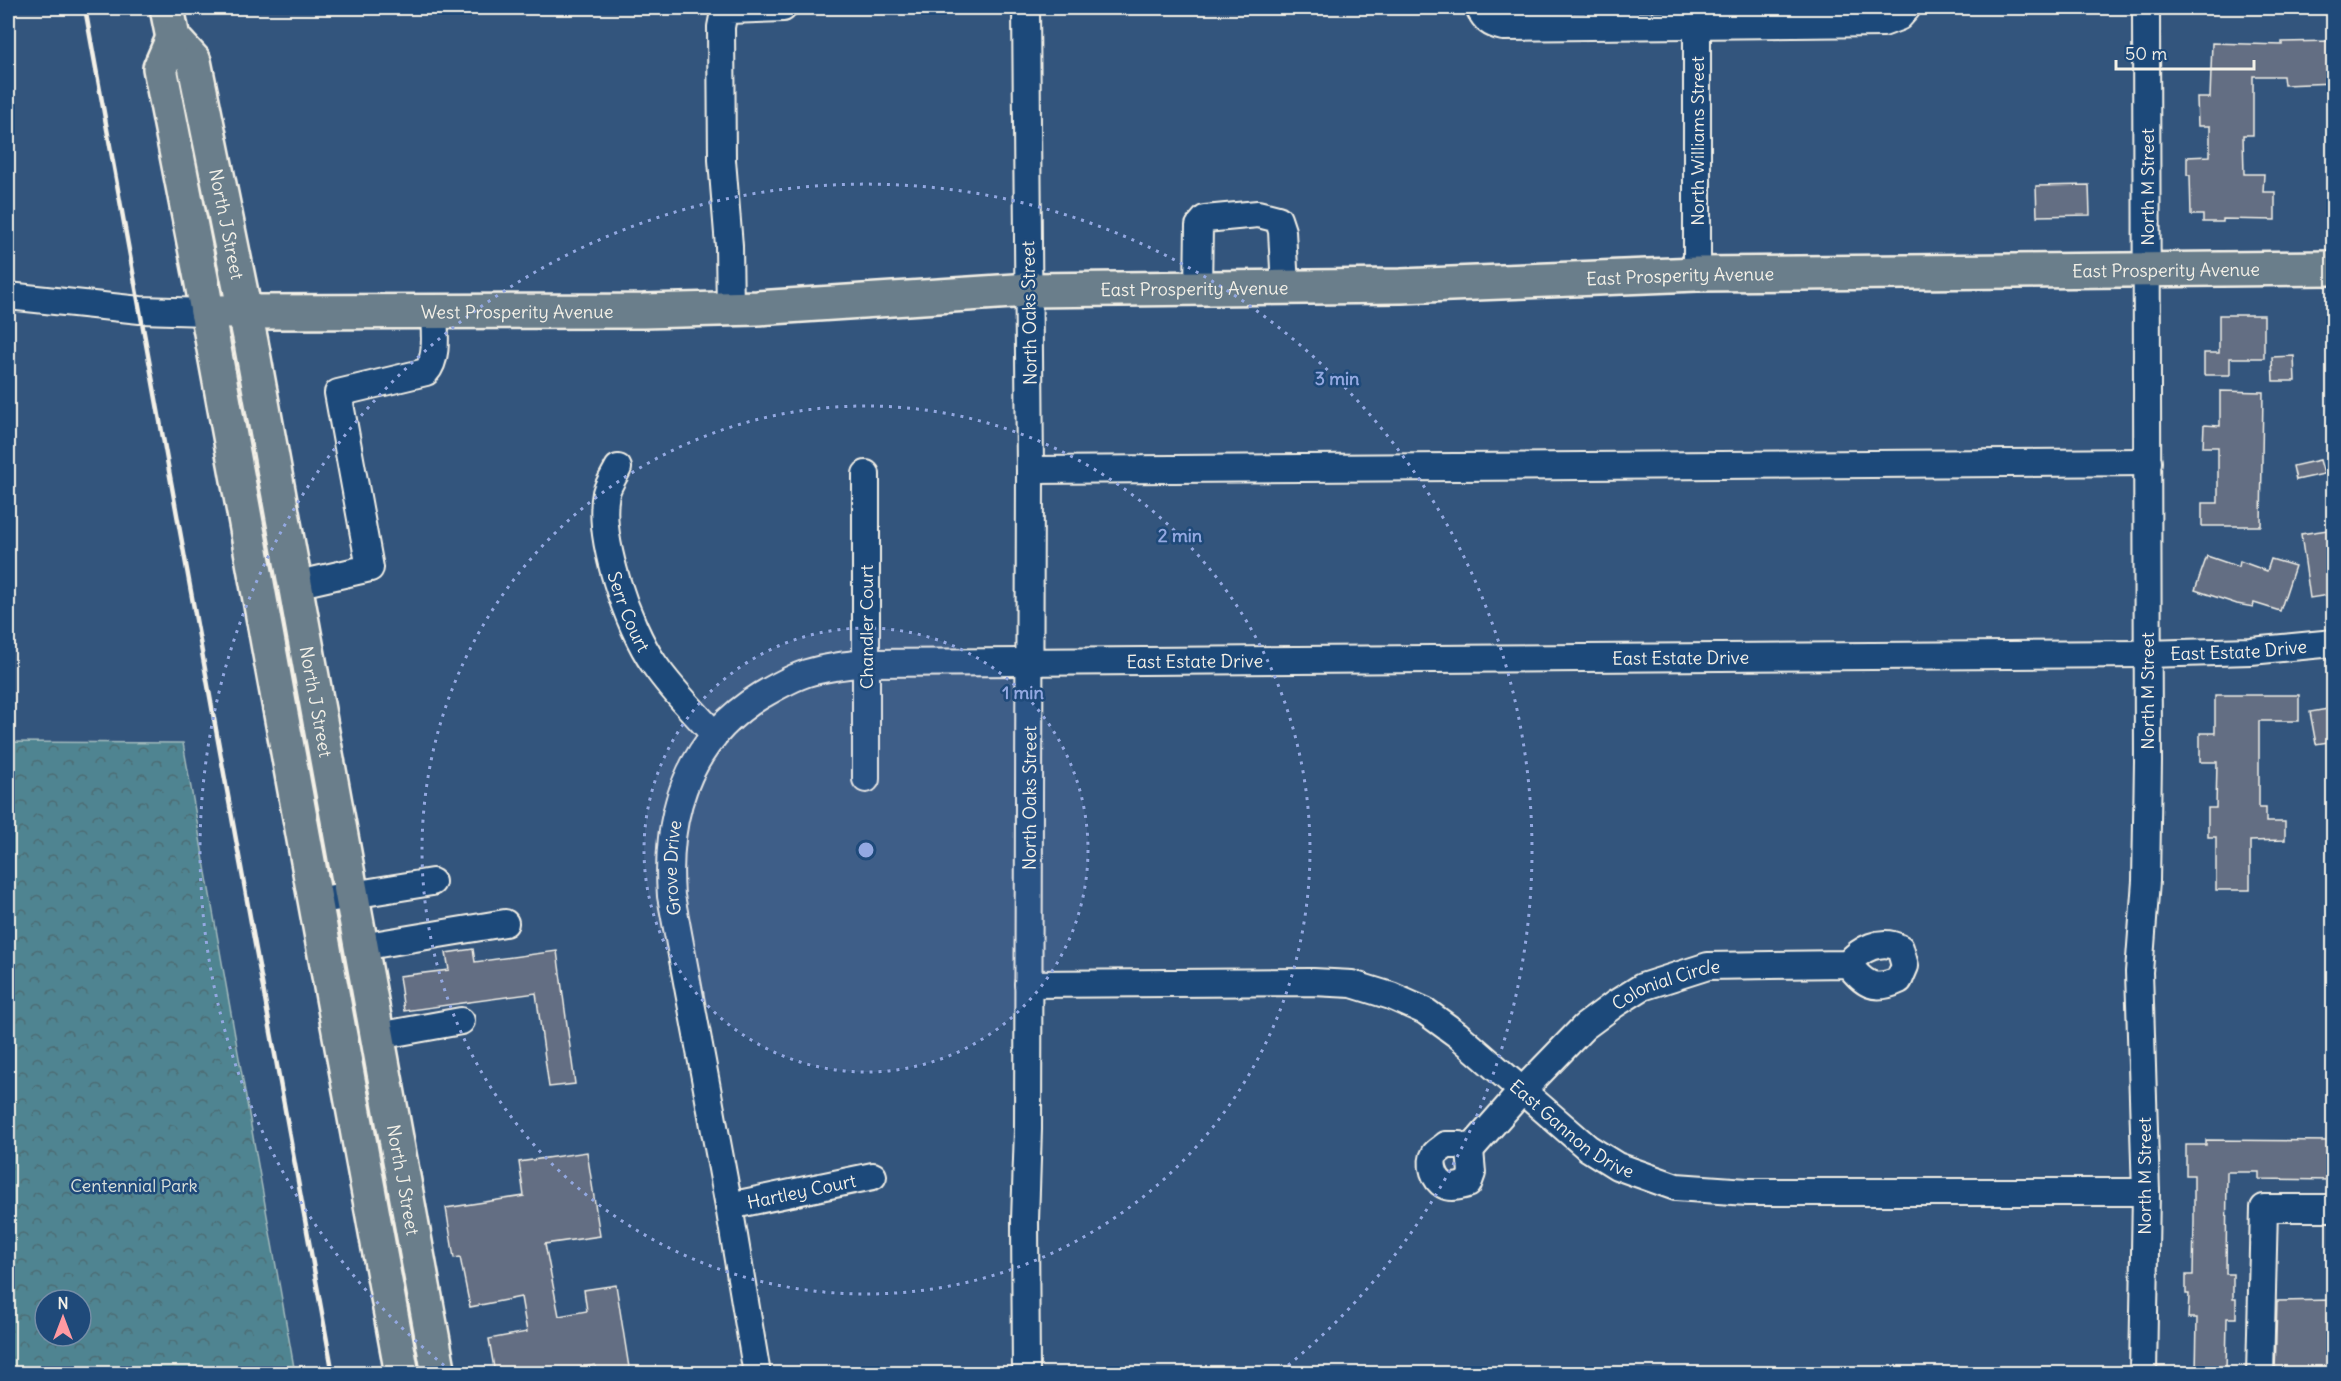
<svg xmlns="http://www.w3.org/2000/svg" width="2341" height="1381" viewBox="0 0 2341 1381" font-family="Delius,sans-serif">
<defs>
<pattern id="park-crowns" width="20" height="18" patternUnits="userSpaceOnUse" patternTransform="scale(1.5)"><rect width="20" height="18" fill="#4f8491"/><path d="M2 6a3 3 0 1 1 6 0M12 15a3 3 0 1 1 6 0" fill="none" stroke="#4d6c73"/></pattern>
</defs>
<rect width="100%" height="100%" fill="#33557d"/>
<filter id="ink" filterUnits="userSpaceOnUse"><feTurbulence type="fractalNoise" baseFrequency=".0167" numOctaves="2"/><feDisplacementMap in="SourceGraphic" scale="12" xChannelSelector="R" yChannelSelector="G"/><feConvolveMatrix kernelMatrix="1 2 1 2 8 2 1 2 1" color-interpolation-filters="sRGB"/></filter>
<g filter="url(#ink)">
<path fill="url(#park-crowns)" stroke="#a2babc" stroke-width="1.5" fill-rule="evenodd" d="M8,742L183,743L295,1373H8ZM45,1300H81V1336H45Z"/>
<g fill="#636e83" stroke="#f4f1e8" stroke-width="1.5">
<path d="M2334,41V83L2284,85L2283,76H2253V135H2243L2244,174H2264L2263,192H2275V220L2223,219V222H2203V215H2191L2190,175H2187V157L2210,156V126H2198L2197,98H2210L2212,43L2282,45V42Z"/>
<path d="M2089,185L2090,215L2037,216L2036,186Z"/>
<path d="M2219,315H2264V358H2230V375H2204V353H2219Z"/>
<path d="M2294,356L2295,381H2273L2272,357Z"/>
<path d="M2220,391L2263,392L2261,526H2202V503H2218V447H2203L2204,425L2220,426Z"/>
<path d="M2320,460L2324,474L2296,480L2293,466Z"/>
<path d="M2334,529V594L2310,598L2301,534Z"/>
<path d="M2207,556L2239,567L2240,561L2267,571L2271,559L2295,566L2280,611L2254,603L2253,607L2237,604L2195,590Z"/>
<path d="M2215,695H2299V721H2259V808H2266V822H2285V840L2250,841V890H2216V837H2208V808H2216L2217,762H2200V733H2215Z"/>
<path d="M2334,708V741L2316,744L2310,712Z"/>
<path d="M473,949L475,962L557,951L575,1084L549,1087L536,993L404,1011L399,976L449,970L446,953Z"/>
<path d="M2206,1140L2333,1141L2332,1180L2259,1179V1172H2227L2226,1274H2233V1299H2236V1318H2227L2226,1373H2196L2197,1318H2188L2189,1294H2186V1275H2193L2194,1221V1175H2186V1145H2206Z"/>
<path d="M587,1152L600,1236L545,1244L559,1316L587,1311L584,1290L616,1285L630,1374H597L595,1365L546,1374H495L489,1339L527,1332L521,1297L470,1307L460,1257L454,1258L446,1208L524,1196L519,1162Z"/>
<path d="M2331,1300L2329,1373H2275L2277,1301Z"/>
</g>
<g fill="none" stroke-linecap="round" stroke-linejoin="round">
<g stroke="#f4f1e8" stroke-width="30">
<g id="minor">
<path d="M1479,8C1485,20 1490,24 1503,27L1883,23L1899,17L1907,8"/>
<path d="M1697,274V8"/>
<path d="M1198,288L1199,226L1205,219L1258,214L1278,219L1282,231L1285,287"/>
<path d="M8,296L140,310L207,312"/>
<path d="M730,309L729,246L722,160L721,27L723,17L729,10L783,8"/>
<path id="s1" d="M618,468C614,476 608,485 606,493C597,538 628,627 654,664C671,689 693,711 714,734"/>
<path d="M1030,470L2148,462"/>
<path d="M295,585L370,568L338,393L426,372C439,358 434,329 434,311"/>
<path d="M866,779V474"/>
<path d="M315,901L432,882"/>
<path d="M361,947L505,923"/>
<path id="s2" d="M1028,984L1313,982L1352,984L1391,996L1425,1011L1458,1035L1588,1148L1617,1166L1676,1187L1747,1192H2146"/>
<path d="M378,1036L461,1021"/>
<path d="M1446,1145H1459L1470,1150L1472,1173L1468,1184C1460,1186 1451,1189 1444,1185C1435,1180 1429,1164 1435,1154C1437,1151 1443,1148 1446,1145Z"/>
<path id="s3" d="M1470,1150L1522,1091L1584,1027L1615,1004L1642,987L1708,966L1848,964C1864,984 1874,992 1899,980L1905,966L1900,948C1881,938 1860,949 1848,964"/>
<path id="s4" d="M729,1206L873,1176"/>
<path id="s5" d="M757,1374L729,1206L671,896C665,813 688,740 762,695C776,687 791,678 807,673C826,667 846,665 866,663L2146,654L2251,651L2334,643"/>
<path id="s6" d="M1026,1374L1025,1220L1028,1129L1030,470L1026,8"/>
<path d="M2143,1374L2146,1192L2139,972L2146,881L2148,762L2146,8"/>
<path d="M2260,1374L2264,1208H2334"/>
</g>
</g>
<g stroke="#f4f1e8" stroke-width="38">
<g id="major">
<path id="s7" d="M167,8L173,38L194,61L251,342L439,1374"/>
<path d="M173,38L160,68L201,278L402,1374"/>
<path id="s8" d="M207,312L643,311L757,308L1029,290L1401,286L1697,274L2334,268"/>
</g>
</g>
<use href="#minor" stroke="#1f4a7a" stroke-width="26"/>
<use href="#major" stroke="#6b7e8b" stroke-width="33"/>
<path stroke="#f4f1e8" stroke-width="4.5" d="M85,8L333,1374"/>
</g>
</g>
<circle cx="866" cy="850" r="222" fill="#93a8e1" fill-opacity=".12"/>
<g fill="none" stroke="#93a8e1" stroke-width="3" stroke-dasharray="3 6">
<circle cx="866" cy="850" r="222"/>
<circle cx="866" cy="850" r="444"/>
<path d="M451 1371A666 666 0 1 1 1281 1371"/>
</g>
<g text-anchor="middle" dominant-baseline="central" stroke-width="5" stroke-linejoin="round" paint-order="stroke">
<g font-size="18" fill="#f4f1e8" stroke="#1f4a7a">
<text transform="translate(1697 141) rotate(-90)">North Williams Street</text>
<text transform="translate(2147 187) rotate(-90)">North M Street</text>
<text stroke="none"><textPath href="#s7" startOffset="228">North J Street</textPath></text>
<text stroke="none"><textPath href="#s8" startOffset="1960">East Prosperity Avenue</textPath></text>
<text stroke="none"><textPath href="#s8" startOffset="1474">East Prosperity Avenue</textPath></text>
<text stroke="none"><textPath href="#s8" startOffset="988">East Prosperity Avenue</textPath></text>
<text stroke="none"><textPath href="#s8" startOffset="310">West Prosperity Avenue</textPath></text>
<text transform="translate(1029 313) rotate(-91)">North Oaks Street</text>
<text stroke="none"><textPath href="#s1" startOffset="150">Serr Court</textPath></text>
<text transform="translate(866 627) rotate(-90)">Chandler Court</text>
<text stroke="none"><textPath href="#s5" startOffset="2202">East Estate Drive</textPath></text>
<text stroke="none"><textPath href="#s5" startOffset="1644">East Estate Drive</textPath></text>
<text stroke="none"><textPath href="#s5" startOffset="1158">East Estate Drive</textPath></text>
<text transform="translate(2147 691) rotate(-90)">North M Street</text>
<text stroke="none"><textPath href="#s7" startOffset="714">North J Street</textPath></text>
<text stroke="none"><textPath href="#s6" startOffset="576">North Oaks Street</textPath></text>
<text stroke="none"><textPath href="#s5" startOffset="514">Grove Drive</textPath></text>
<text stroke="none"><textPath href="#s3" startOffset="262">Colonial Circle</textPath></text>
<text stroke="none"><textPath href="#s2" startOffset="591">East Gannon Drive</textPath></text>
<text transform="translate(2144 1176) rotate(-90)">North M Street</text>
<text stroke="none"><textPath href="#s7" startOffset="1200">North J Street</textPath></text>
<text stroke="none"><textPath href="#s4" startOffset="74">Hartley Court</textPath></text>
</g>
<g font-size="18" fill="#dbe1db" stroke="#1f4a7a">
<text x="134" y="1185">Centennial Park</text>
</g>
</g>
<circle cx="866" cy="850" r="9" fill="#93a8e1" stroke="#1f4a7a" stroke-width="3"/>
<g font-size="18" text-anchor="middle" font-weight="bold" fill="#93a8e1" stroke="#1f4a7a" stroke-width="5" stroke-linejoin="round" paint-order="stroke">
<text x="1337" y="385">3 min</text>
<text x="1180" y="542">2 min</text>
<text x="1023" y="699">1 min</text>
</g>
<rect width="2341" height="1381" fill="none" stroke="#1f4a7a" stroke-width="30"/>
<rect x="15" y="15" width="2311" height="1351" fill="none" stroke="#f4f1e8" stroke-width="2" filter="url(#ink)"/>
<g transform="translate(63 1318)"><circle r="28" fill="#1f4a7a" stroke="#748da6" stroke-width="1.5"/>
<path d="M0-4.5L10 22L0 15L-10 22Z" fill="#ff9aa2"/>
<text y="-9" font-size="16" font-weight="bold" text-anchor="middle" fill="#f4f1e8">N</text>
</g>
<path d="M2116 60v9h138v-9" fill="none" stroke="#f4f1e8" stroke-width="3"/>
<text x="2125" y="60" font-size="18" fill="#f4f1e8" stroke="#1f4a7a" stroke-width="4.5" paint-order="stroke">50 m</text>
</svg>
